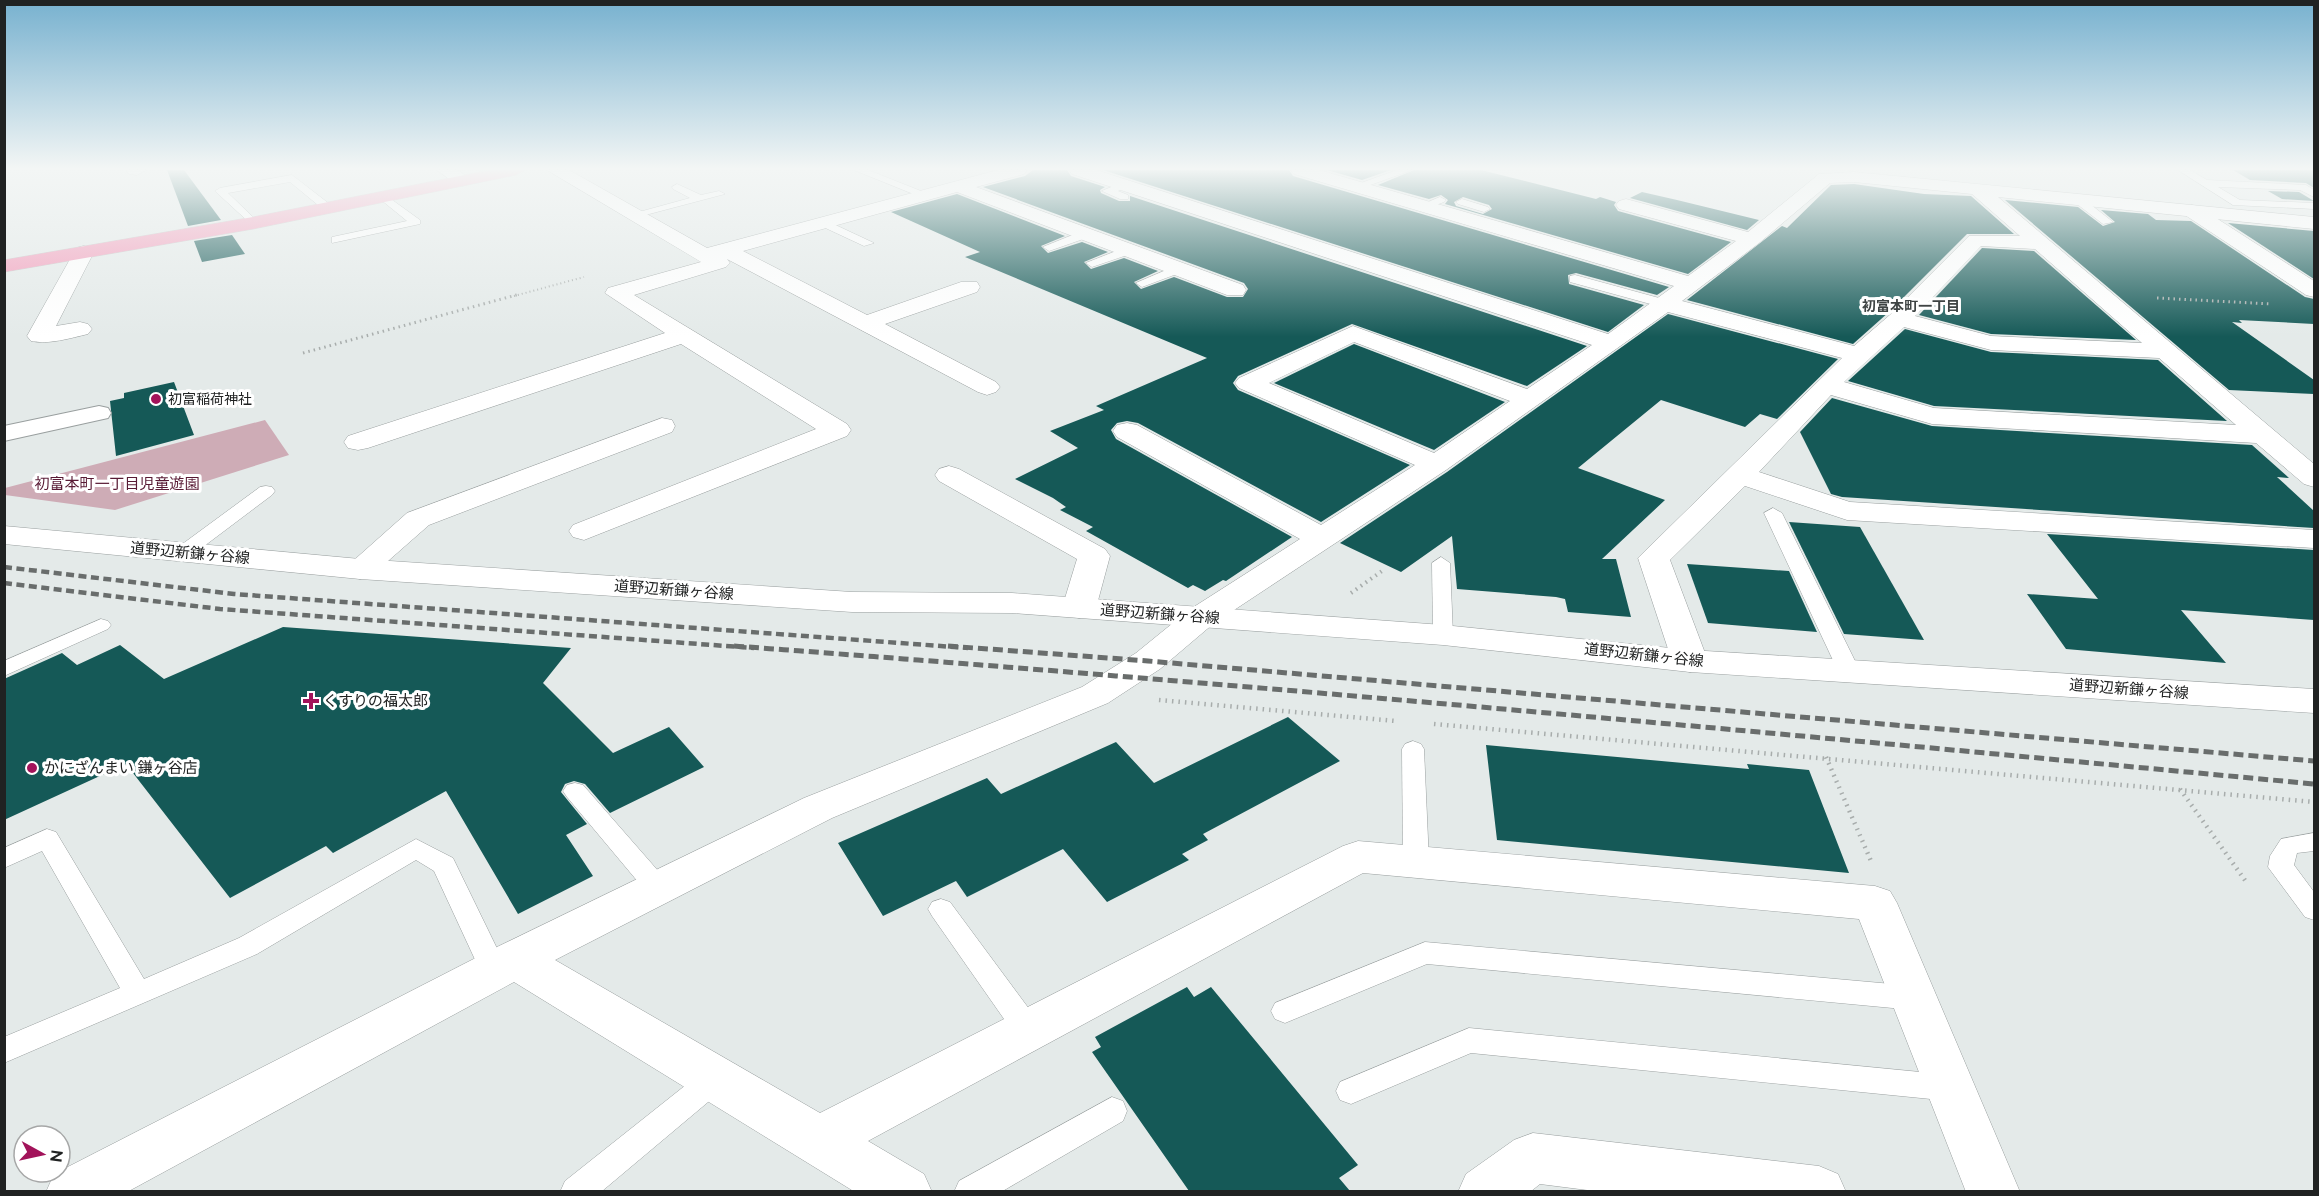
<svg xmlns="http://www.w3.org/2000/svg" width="2319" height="1196" viewBox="0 0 2319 1196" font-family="Raleway,'Noto Sans JP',sans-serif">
<rect width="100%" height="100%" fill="#e4eae9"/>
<path fill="#ceacb6" d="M265,420L289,455L115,510L5,495V488Z"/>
<g fill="#155957" fill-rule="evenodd">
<path d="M167,170H184L221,220L188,226Z"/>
<path d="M1033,170H1067L1071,176L1105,187L1100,190L1101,193L1119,201H1130V196L1587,346L1527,386L1352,324L1238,376L1233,383L1238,390L1410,465L1321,522L1138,423L1127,421L1117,423L1111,430L1116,439L1292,537L1226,581L1223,580L1205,591L1193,585L1188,588L1086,531L1093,527L1060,510L1066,507L1053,498L1015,479L1078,448L1050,431L1104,410L1096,406L1207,358L965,257L980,252L891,212L957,194L1065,236L1041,246L1048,253L1082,242L1108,252L1084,262L1091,269L1124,258L1158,271L1134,282L1141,289L1174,277L1227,297H1243L1248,289L1244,283L983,187L1025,176Z"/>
<path d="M1103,170H1289L1293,176L1669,287L1657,295L1576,273L1568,275L1569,284L1644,305L1608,332Z"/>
<path d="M1327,170H1391L1362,180Z"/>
<path d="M1414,170H1481L1596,199L1600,197L1616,202L1614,205L1618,211L1731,242L1688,274L1445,204L1448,200L1441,195L1429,199L1378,185ZM1463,197L1489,205L1492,209L1483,214L1456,206L1454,202Z"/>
<path d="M2233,170H2314V188L2306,183L2250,180Z"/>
<path d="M1854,184L1924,194L1971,196L2014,234H1967L1889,312L1853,344L1687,300L1782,226L1787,228L1831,185Z"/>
<path d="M2268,191L2299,192L2314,201L2282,199Z"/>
<path d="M1642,192L1677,200L1759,220L1747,230L1630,198Z"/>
<path d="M2005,200L2078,207L2103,226L2115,222L2101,210L2148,214L2156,220L2191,221L2305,297L2314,299V324L2239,320L2242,323L2232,322L2314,380V394L2229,390Z"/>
<path d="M2228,223L2314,231V279Z"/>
<path d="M232,235L245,254L202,262L194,241Z"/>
<path d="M1982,248L2034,251L2136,340L1991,334L1919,315Z"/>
<path d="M1668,314L1838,359L1777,419L1760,414L1745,427L1661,400L1578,468L1665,500L1602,559H1616L1631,617L1568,612L1565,599L1556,597L1457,589L1452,536L1401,572L1340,543L1447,472Z"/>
<path d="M1905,329L1991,352L2158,360L2227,421L1934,406L1848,381Z"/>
<path d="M1354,344L1505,402L1434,450L1274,383Z"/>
<path d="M174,382L194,435L116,456L110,401L124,398V393Z"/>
<path d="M1832,398L1932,426L2252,445L2289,478L2277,477L2314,511V528L1842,497L1831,494L1800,432Z"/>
<path d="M1789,522L1860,527L1924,640L1844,634Z"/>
<path d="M2047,534L2314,550V620L2181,610L2226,663L2066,649L2027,594L2098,599Z"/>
<path d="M1687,564L1789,571L1817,632L1708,623Z"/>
<path d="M283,627L571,648L543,683L613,753L669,727L704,767L610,813L585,784L574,781L565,784L561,792L587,824L566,835L593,876L518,914L446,791L333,853L326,846L230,898L126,764L4,820V679L62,653L77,665L120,645L164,679Z"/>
<path d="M1288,717L1340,761L1203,834L1208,840L1182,854L1189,860L1107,902L1063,849L967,897L956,881L883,916L838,843L987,778L1001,794L1116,742L1154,783Z"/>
<path d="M1486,745L1749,769L1747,764L1809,770L1849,873L1497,840Z"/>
<path d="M1187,987L1194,997L1211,987L1358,1165L1339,1178L1350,1191H1189L1092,1052L1101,1047L1095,1037Z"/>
</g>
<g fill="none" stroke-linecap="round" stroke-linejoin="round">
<g stroke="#999f9f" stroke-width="1">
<g id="service">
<path d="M854,170H868L931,195L921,197Z"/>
<path d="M1397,170H1412L1362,188L1353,186Z"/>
<path d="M2178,170H2190L2207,180L2306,185L2314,190V197L2300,190L2218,187L2240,200L2314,203V209L2233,205Z"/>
<path d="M292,175L332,206V210H324L290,182L228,193L257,221L259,223L253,226L215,191L220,188Z"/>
<path d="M1121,183L1130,185L1118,191L1128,195V199H1120L1102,191Z"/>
<path d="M677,184L701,195L719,191L725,194L634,218L628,215L690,198L673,189L672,187Z"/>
<path d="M384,194L420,220V224L332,243V237L407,221L380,199L378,197Z"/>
<path d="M1440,197L1446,200L1444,202L1425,209L1419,206Z"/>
<path d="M2073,197H2081L2113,222L2103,224L2073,201Z"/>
<path d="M1462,199L1488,207L1490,209L1484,212L1458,204L1456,202Z"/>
<path d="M819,221H827L874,243L864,246L819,225Z"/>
<path d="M1085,230L1089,231V237L1049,251L1043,247Z"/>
<path d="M1129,246L1133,247V253L1092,267L1086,263Z"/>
<path d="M1178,265L1184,269L1182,272L1142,287L1136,283Z"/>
<path d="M1575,275L1670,301L1672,304L1665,308L1570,282V276Z"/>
<path d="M266,486L272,487L275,491L272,495L191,556H177L175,552L177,548L260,487Z"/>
<path d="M1773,508L1782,513L1860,671L1856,676H1842L1838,671L1764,513Z"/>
<path d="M1441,557L1450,563L1453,635L1450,639H1436L1433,635L1432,563Z"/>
<path d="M101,619L108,621L111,625L108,629L4,676V661Z"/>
<path d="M1413,741L1421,744L1424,749L1429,862L1425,869L1416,871L1407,869L1403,862L1402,749L1405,744Z"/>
<path d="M575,783L583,785L667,881L671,888L667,895L658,898L649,895L567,797L563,791L567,785Z"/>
<path d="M47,829L56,832L144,979L239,938L416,839L453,858L508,971L504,979L494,982L484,979L434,871L416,860L257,954L4,1063V1037L120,988L42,851L4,868V848Z"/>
<path d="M2314,833V851L2297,853L2294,865L2314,892V920L2305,917L2268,867L2270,856L2281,839Z"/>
<path d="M941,899L950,902L1038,1021L1042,1030L1038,1039L1028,1042L1018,1039L932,916L928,909L932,902Z"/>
<path d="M1425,942L1914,986L1924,990L1928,998L1924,1006L1914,1010L1427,964L1285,1023L1275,1019L1271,1011L1275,1003Z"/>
<path d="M1469,1028L1951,1075L1962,1079L1966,1088L1962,1097L1951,1101L1471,1053L1351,1104L1340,1100L1336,1091L1340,1082Z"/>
<path d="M716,1065L726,1069L731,1078L726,1087L601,1192H560L565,1181L706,1069Z"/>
<path d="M1112,1097L1123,1101L1127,1111L1123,1121L1001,1192H954L959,1181Z"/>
</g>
</g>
<g stroke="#999f9f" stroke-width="2">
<path id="pedestrian" d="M99,406L108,408L111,413L108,418L4,441V426Z"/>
</g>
<g stroke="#999f9f" stroke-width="1">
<g id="minor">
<path d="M126,170H146L137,175L129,174Z"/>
<path d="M437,170H458L472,181L463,186L457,185Z"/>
<path d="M547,170H569L707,248L998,170H1027L1024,174L976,187L1243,285L1246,290L1243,295H1227L957,192L743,251L867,315L961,282H977L980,287L977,292L885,324L996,382L1000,387L996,392L987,395L978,392L727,259L730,263L726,267L634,295L847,424L851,430L847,436L584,540L573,537L569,531L573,525L816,429L681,344L368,448L358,450L348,448L344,442L348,436L665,333L605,293L608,288L701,262Z"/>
<path d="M1069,170H1096L1608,334L1674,286L1294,174L1291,170H1319L1688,276L1736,241L1619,209L1616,205L1619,201L1626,199L1748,232L1819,174L1854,172L2314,217V229L1998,197L2314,464V487L2304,484L2256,443L1932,424L1831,395L1759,472L1850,502L2314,530V548L1847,520L1745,486L1670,560L1708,661L1702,669L1690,672L1678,669L1672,661L1638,558L1842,358L1668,312L1446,470L1213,624L1160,669L1108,703L832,818L555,960L820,1113L1343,846L1358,841L1875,886L1890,891L1897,903L2020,1192H1966L1859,919L1363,873L868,1141L924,1174L932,1192H855L514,982L127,1192H46L54,1174L499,946L804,798L1082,687L1136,653L1189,610L1300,539L1117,437L1113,431L1117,425L1127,423L1137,425L1321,525L1415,465L1239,388L1235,383L1239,378L1353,326L1527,389L1592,345L1072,174ZM1854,182L1972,194L2020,236H1969L1891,314L1854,346L1682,301L1759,243L1830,183ZM1981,246L2035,249L2142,343L1991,336L1915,316ZM1904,327L1991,350L2159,358L2236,425L1934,408L1844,382ZM1354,342L1510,401L1434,453L1269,383Z"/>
<path d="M84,246L91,248L94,252L56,326L80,322L88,324L92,329L88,334C71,338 48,345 31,341L27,336L74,252L77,248Z"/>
<path d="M662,418L672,420L675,426L672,432L429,525L371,576L360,579L349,576L344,569L407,513Z"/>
<path d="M949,466L959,469L1105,549L1110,556L1096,608L1091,615L1079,618L1067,615L1062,608L1077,559L939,481L935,475L939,469Z"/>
<path d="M1533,1133L1819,1166L1838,1174L1846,1192H1603L1540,1184L1530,1192H1458L1466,1174L1514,1140Z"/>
</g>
</g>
<g stroke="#999f9f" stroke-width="1">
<g id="tertiary">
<path d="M2192,205L2199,207L2314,281V297L2306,295L2185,215L2182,211Z"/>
<path d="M4,526L360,559L852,592L1012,593L1443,625L1690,650L2314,689V713L1690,672L1443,645L1012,613L852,612L360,579L4,544Z"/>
</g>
</g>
<g stroke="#c5c6c6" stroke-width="1">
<path id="trunk" d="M490,170H525L516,175L253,229L4,272V260L253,217Z"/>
</g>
<path stroke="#a8adac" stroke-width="2" stroke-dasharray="1 3" stroke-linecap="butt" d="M514,296L584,277"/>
<g stroke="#a8adac" stroke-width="3" stroke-dasharray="1.5 4" stroke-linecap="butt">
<path d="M2157,298L2272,304"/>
<path d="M303,353L520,294"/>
</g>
<path stroke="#a8adac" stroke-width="4" stroke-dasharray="1.5 4.5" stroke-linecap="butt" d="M1351,593L1382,571"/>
<g stroke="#a8adac" stroke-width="4.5" stroke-dasharray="1.5 5" stroke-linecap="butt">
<path d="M1159,700L1396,721"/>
<path d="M1434,724L2314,802"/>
<path d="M1826,757L1871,861"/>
<path d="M2180,789L2247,883"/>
</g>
<use href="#service" fill="#fff" fill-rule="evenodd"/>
<use href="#pedestrian" fill="#fff" fill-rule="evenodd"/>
<use href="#minor" fill="#fff" fill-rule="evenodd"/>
<use href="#tertiary" fill="#fff" fill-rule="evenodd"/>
<use href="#trunk" fill="#f29bba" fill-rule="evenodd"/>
<g stroke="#696d6c" stroke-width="4.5" stroke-dasharray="8 4.5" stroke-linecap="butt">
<path d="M4,567L234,594L968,648"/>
<path d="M4,583L220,609L754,648"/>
</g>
<g stroke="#696d6c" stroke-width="5" stroke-dasharray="10 5" stroke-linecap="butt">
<path d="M734,646C1261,685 1787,734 2314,784"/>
<path d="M948,646L1148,661L2314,761"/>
</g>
</g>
<linearGradient id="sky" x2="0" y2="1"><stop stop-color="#77b1cf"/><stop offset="0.5" stop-color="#f3f6f5"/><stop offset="1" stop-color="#f3f6f5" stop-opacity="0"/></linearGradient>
<rect width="2319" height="337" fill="url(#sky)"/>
<g fill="#a2135a" stroke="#fff" stroke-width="2">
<circle cx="156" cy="399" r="6"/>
<path d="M308 692h6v6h6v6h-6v6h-6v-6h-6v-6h6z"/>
<circle cx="32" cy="768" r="6"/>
</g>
<g text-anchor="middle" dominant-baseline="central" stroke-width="6" stroke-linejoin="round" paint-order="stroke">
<g font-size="14" font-weight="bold" fill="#3f4444" stroke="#fff">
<text x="1911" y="306">初富本町一丁目</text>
</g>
<g font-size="14" fill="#202222" stroke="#fff" text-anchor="start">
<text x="168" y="399">初富稲荷神社</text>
</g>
<g font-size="15" fill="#581a34" stroke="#fff">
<text x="117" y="484">初富本町一丁目児童遊園</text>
</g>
<g font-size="15" fill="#202222" stroke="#fff">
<text transform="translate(190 553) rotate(5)">道野辺新鎌ヶ谷線</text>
<text transform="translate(674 590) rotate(4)">道野辺新鎌ヶ谷線</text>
<text transform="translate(1160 614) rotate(4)">道野辺新鎌ヶ谷線</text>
<text transform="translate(1644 655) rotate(6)">道野辺新鎌ヶ谷線</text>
<text transform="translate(2129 689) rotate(4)">道野辺新鎌ヶ谷線</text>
</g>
<g font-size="15" fill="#202222" stroke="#fff" text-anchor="start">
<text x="323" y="701">くすりの福太郎</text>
<text x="44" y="768">かにざんまい 鎌ヶ谷店</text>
</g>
</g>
<rect width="2319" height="1196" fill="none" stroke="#202222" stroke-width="12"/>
<g transform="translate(42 1154) rotate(98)"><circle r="28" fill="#ffffff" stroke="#a6a7a7" stroke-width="1.5"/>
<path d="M0-4.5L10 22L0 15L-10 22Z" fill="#a2135a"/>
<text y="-9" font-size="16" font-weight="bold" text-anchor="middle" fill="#202222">N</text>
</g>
</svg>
